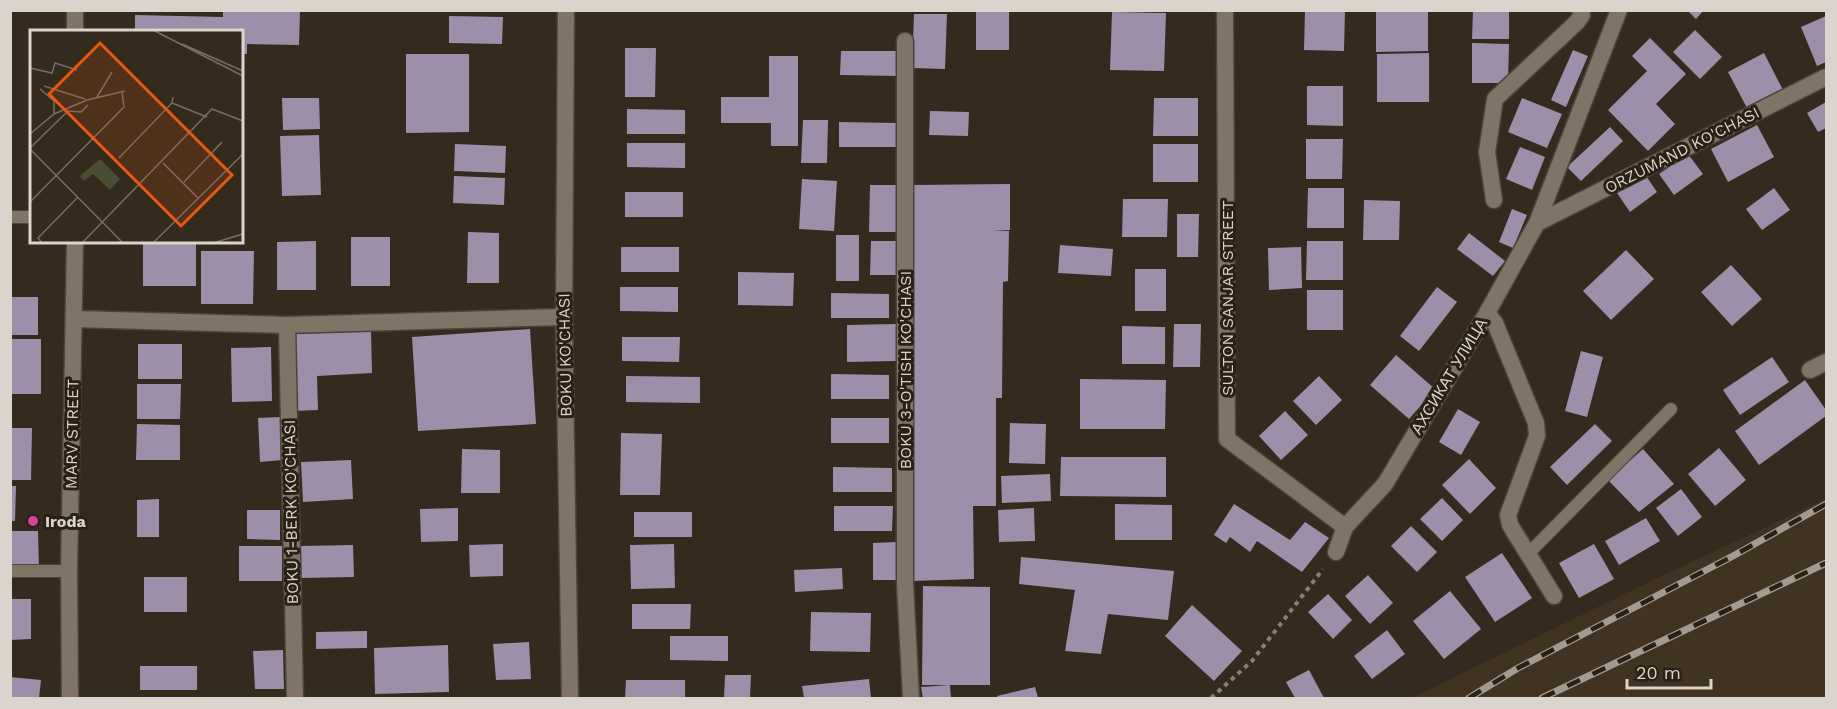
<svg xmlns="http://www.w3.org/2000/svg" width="1837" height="709" viewBox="0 0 1837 709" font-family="'Work Sans',sans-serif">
<rect width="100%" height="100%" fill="#342a1e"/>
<path fill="#413321" d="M1826,499V698H1412L1659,577Z"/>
<g fill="#9d8ea9">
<path d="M223,10H300L299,45L247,44V54H242V32H135V15L223,17Z"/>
<rect x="976" y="10" width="33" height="40"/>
<path d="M1305,10H1345L1344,51L1304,50Z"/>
<path d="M1376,10H1428V51L1376,52Z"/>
<path d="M1473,10H1509V39H1472Z"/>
<path d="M1687,10H1704L1696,19Z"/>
<path d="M1112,12L1166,13L1164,71L1110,70Z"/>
<path d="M914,14H947L945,69L912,68Z"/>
<path d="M449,16L503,17L502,44L449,43Z"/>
<path d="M1826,16V62L1817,66L1801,27Z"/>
<path d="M1695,30L1722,57L1700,79L1673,52Z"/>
<path d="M1650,38L1686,74L1656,104L1675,124L1648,151L1608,110L1647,71L1632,56Z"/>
<path d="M1472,43L1509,44L1508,83H1472Z"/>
<path d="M625,48H656L655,97H625Z"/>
<path d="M1573,50L1588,56L1566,107L1551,100Z"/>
<path d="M841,51H898L899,76L840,75Z"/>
<path d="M1429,53V102H1377V54Z"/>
<path d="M1764,53L1783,90L1747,108L1728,72Z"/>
<path d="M406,54H469V132L406,133Z"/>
<path d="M769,56H798V146H771V123H721V97H769Z"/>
<path d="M1307,86H1343V126L1307,125Z"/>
<path d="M282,98H319L320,129L283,130Z"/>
<path d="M1154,98H1198V136H1153Z"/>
<path d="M1522,98L1562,114L1547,148L1508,132Z"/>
<path d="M1826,102V128L1818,132L1807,113Z"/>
<path d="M627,109L685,110V134H627Z"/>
<path d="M930,111L969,112L968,136L929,135Z"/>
<path d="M803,120H828L827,163H801Z"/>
<path d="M839,122L897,123V147H839Z"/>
<path d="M1757,125L1774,157L1728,182L1711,149Z"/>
<path d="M1610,127L1623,141L1581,181L1567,167Z"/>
<path d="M319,135L321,195L282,196L280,136Z"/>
<path d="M1306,139H1343L1342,179H1306Z"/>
<path d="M627,143H685V168L627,167Z"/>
<path d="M455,144L506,146L505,173L454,171Z"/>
<rect x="1153" y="144" width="45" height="38"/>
<path d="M1520,147L1545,157L1532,190L1506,179Z"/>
<path d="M1688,154L1703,174L1674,195L1659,174Z"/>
<path d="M1644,173L1657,192L1630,212L1617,193Z"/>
<path d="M454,176L505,178L504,205L453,203Z"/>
<path d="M802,179L837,181L834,231L799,229Z"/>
<path d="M1010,184V230H993L1009,231L1008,281L1003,282L1002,398H996V506H973L974,579L912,581L910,185Z"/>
<path d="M870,185H898L897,232H869Z"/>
<path d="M1308,188H1344V228H1307Z"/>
<path d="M1774,188L1790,210L1762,230L1746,209Z"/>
<rect x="625" y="192" width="58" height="25"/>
<path d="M1123,199H1168L1167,237H1122Z"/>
<path d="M1364,200L1400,201L1399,240H1363Z"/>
<path d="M1512,209L1527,215L1513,248L1499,242Z"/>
<path d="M1177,214H1199L1198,257H1177Z"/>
<path d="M468,232L499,233V283H467Z"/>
<path d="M1469,233L1505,261L1493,276L1457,249Z"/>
<rect x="836" y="235" width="23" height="46"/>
<rect x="351" y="237" width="39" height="49"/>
<path d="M316,241V290H277V242Z"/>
<path d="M871,241H897V275H870Z"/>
<path d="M1307,241H1343V280H1306Z"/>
<rect x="143" y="242" width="53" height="44"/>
<path d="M1060,245L1113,249L1111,276L1058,273Z"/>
<rect x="621" y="247" width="58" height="25"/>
<path d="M1301,247L1302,288L1269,290L1268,248Z"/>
<path d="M1626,250L1654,279L1611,320L1583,291Z"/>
<path d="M201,251H254L253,304H201Z"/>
<path d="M1731,265L1762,299L1732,326L1701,292Z"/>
<rect x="1135" y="269" width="31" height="42"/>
<path d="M738,272L794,273L793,306L738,305Z"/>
<path d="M620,287H678V312L620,311Z"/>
<path d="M1437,287L1457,302L1419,351L1400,336Z"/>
<rect x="1307" y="290" width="36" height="40"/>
<path d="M831,293L889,294V318H831Z"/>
<rect x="10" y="297" width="28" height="38"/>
<path d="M896,324V361L847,362V325Z"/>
<path d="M1174,324H1201L1200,367H1173Z"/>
<path d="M1122,326L1165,327V364H1122Z"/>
<path d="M530,329L536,424L418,431L412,337Z"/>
<path d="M371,330L372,373L317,376L318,410L293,411L291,333Z"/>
<path d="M622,337H680L679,362L622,361Z"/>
<rect x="10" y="339" width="31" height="55"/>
<rect x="138" y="344" width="44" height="35"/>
<path d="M271,347L272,401L232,402L231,348Z"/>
<path d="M1581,351L1603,357L1587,417L1565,411Z"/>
<path d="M1396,355L1435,389L1409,419L1370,385Z"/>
<path d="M1772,357L1789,382L1740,415L1723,390Z"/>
<path d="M831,374L889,375V399H831Z"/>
<path d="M626,376L700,377V403L626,402Z"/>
<path d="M1319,376L1342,400L1316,425L1293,401Z"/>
<path d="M1080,379L1166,380L1165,429H1080Z"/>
<path d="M1805,380L1826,410V416L1759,465L1735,431Z"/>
<path d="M137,384H181L180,419H137Z"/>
<path d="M1458,409L1480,422L1461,455L1439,442Z"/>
<path d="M1285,411L1308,435L1281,460L1259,436Z"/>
<path d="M280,417L283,460L260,462L258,418Z"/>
<rect x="831" y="418" width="58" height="25"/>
<path d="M1010,423L1046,424L1045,464L1009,463Z"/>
<path d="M137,424L180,425V460H136Z"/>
<path d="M1595,424L1612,441L1567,485L1550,467Z"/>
<path d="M10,428H32L31,480H10Z"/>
<path d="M621,433L662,434L660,495H620Z"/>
<path d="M1719,448L1746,480L1715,506L1688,474Z"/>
<path d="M462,449L500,450V493H461Z"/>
<path d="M1643,449L1674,484L1639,512L1608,480Z"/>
<path d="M1061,457H1166V497L1060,496Z"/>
<path d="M1469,459L1496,488L1470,514L1442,485Z"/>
<path d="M351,460L353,499L303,502L301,462Z"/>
<path d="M833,467L892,468V492H833Z"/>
<path d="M1050,474L1051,501L1002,503L1001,476Z"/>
<path d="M10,486H16L15,521H10Z"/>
<path d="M1681,489L1702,517L1678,536L1656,508Z"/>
<path d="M1442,498L1463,520L1442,541L1420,519Z"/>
<path d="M159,499V537H137V500Z"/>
<path d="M1115,504L1172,505V540H1115Z"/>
<path d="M1234,504L1290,540L1305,522L1329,538L1302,572L1257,541L1250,552L1230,537L1226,543L1214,535Z"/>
<path d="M834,506H893L892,531H834Z"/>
<path d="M458,508V541L421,542L420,509Z"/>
<path d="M1034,508L1035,541L999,542L998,510Z"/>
<path d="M247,510H280V540L247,539Z"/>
<rect x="634" y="512" width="58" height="25"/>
<path d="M1646,518L1660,541L1619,565L1605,541Z"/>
<path d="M1411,526L1437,552L1417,572L1391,546Z"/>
<path d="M10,531H38L39,569L10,568Z"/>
<path d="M896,542V580H873V543Z"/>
<path d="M503,544V576L470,577L469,545Z"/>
<path d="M674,544L675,588L631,589L630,545Z"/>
<path d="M1594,544L1614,579L1579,598L1559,563Z"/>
<path d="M353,545L354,577L301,578V546Z"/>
<rect x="239" y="546" width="43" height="35"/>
<path d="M1502,553L1532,598L1495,622L1465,577Z"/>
<path d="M1021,557L1174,571L1168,620L1108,614L1101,654L1065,651L1075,590L1019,584Z"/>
<path d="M842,568L843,589L795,592L794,570Z"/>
<path d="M1368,575L1393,603L1370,624L1345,596Z"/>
<rect x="144" y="577" width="43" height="35"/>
<path d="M923,586L990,587V685H922Z"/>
<path d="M1450,591L1481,629L1444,659L1413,621Z"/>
<path d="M1328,594L1352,620L1333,639L1308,612Z"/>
<path d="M10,599H31V639L10,640Z"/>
<path d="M632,604H691L690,629H632Z"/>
<path d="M1192,605L1242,651L1214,681L1165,636Z"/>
<path d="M811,612L871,613L870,652L810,651Z"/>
<path d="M1387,630L1405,654L1372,679L1354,656Z"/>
<path d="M367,631V648L316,649V632Z"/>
<path d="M670,636H728V661L670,660Z"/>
<path d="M529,642L531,679L496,680L493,644Z"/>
<path d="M448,645L449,692L375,694L374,648Z"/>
<path d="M283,650L284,689H255L253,651Z"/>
<rect x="140" y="666" width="57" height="24"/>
<path d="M1309,670L1324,698H1295L1286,682Z"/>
<path d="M725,675H751L750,698H724Z"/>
<path d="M10,677L41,680L39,698H10Z"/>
<path d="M869,679L871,698H804L802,686Z"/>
<path d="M626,680H685V698H625Z"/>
<path d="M950,685L951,698H923L921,687Z"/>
<path d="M1035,687L1038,698H998L997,696Z"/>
</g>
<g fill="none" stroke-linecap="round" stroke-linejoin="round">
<g stroke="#4d453a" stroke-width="14">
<g id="service">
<path d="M10,217H32"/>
<path d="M1528,554L1671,409"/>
<path d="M10,571H69"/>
</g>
</g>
<g stroke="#4d453a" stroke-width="19">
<g id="minor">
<path d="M75,10V32"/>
<path d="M566,10L564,317L570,698"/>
<path d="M1225,10L1227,439L1345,527"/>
<path d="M905,41V583L911,698"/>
<path d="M1494,200L1487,152L1495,99L1577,22L1582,15L1580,10"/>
<path d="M1537,223L1826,77"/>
<path d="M1487,313L1495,323L1536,423L1537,436L1508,515L1510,525L1554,596"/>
<path d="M75,319L287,325L564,317"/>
<path d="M287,325L295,698"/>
<path d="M1810,370L1826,362"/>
<path d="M1336,552L1345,527L1385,484L1487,313L1537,223L1619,10"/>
<path d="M70,698L69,571L75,242"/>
</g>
</g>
<path stroke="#877f75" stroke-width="4" stroke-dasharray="4.5 4.5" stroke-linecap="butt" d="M1211,698L1252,661L1323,569"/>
<use href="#service" stroke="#7f7466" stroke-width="12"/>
<use href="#minor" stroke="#7f7466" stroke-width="16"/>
<g stroke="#a29b91" stroke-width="7">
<g id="rail">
<path d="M1469,698L1518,668L1733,556L1826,504"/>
<path d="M1542,698L1826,563"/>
</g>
</g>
<use href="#rail" stroke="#2a2114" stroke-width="4.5" stroke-dasharray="14" stroke-linecap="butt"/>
</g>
<circle fill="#d1479c" stroke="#2a2114" stroke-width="2" cx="33" cy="521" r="6"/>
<g text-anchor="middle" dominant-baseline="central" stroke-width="6" stroke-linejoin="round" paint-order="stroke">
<g font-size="16" fill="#dad4cc" stroke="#2a2114">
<text transform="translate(1682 150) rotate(-27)">ORZUMAND KO'CHASI</text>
<text transform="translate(1227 298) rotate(-90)">SULTON SANJAR STREET</text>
<text transform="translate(565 355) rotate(-91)">BOKU KO'CHASI</text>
<text transform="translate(905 370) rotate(-90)">BOKU 3-O'TISH KO'CHASI</text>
<text transform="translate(1449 376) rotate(-59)">АХСИКАТ УЛИЦА</text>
<text transform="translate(72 434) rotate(-89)">MARV STREET</text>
<text transform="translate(291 512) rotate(-91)">BOKU 1-BERK KO'CHASI</text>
</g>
<g font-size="16" font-weight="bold" fill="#dad4cc" stroke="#2a2114" text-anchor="start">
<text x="45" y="521">Iroda</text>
</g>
</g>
<g transform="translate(30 30)">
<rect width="213" height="213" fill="#342a1e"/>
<path d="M70,129L90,149L80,160L63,144L54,151L50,146Z" fill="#4a4c34"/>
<path fill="none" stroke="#766e64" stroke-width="1.5" d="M123,0L213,46M152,14L213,41M0,38L22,43L25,33L47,40M14,56L55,69M10,59L24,71V84M67,67L82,42M142,73L177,87M0,104L24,84L57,70L95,61M0,118L38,81L51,82L58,75M0,119L93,213M89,128L142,73L143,67M133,133L168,168M154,152L192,112M0,172L94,77L92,62M12,213L8,208L48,167M52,213L182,79L213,91M123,213L213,124M183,213L213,204"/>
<path fill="#e8590c" fill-opacity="0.15" stroke="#e8590c" stroke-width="3" d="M70,13L202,145L151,196L19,64Z"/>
<rect width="213" height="213" fill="none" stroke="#dad4cc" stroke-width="3"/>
</g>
<rect width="1837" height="709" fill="none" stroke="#dad4cc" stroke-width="24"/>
<path d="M1627 679v9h84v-9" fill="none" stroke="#dad4cc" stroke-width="3"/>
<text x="1636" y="679" font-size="18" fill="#dad4cc" stroke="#2a2114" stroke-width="4.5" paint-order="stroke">20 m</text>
</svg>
